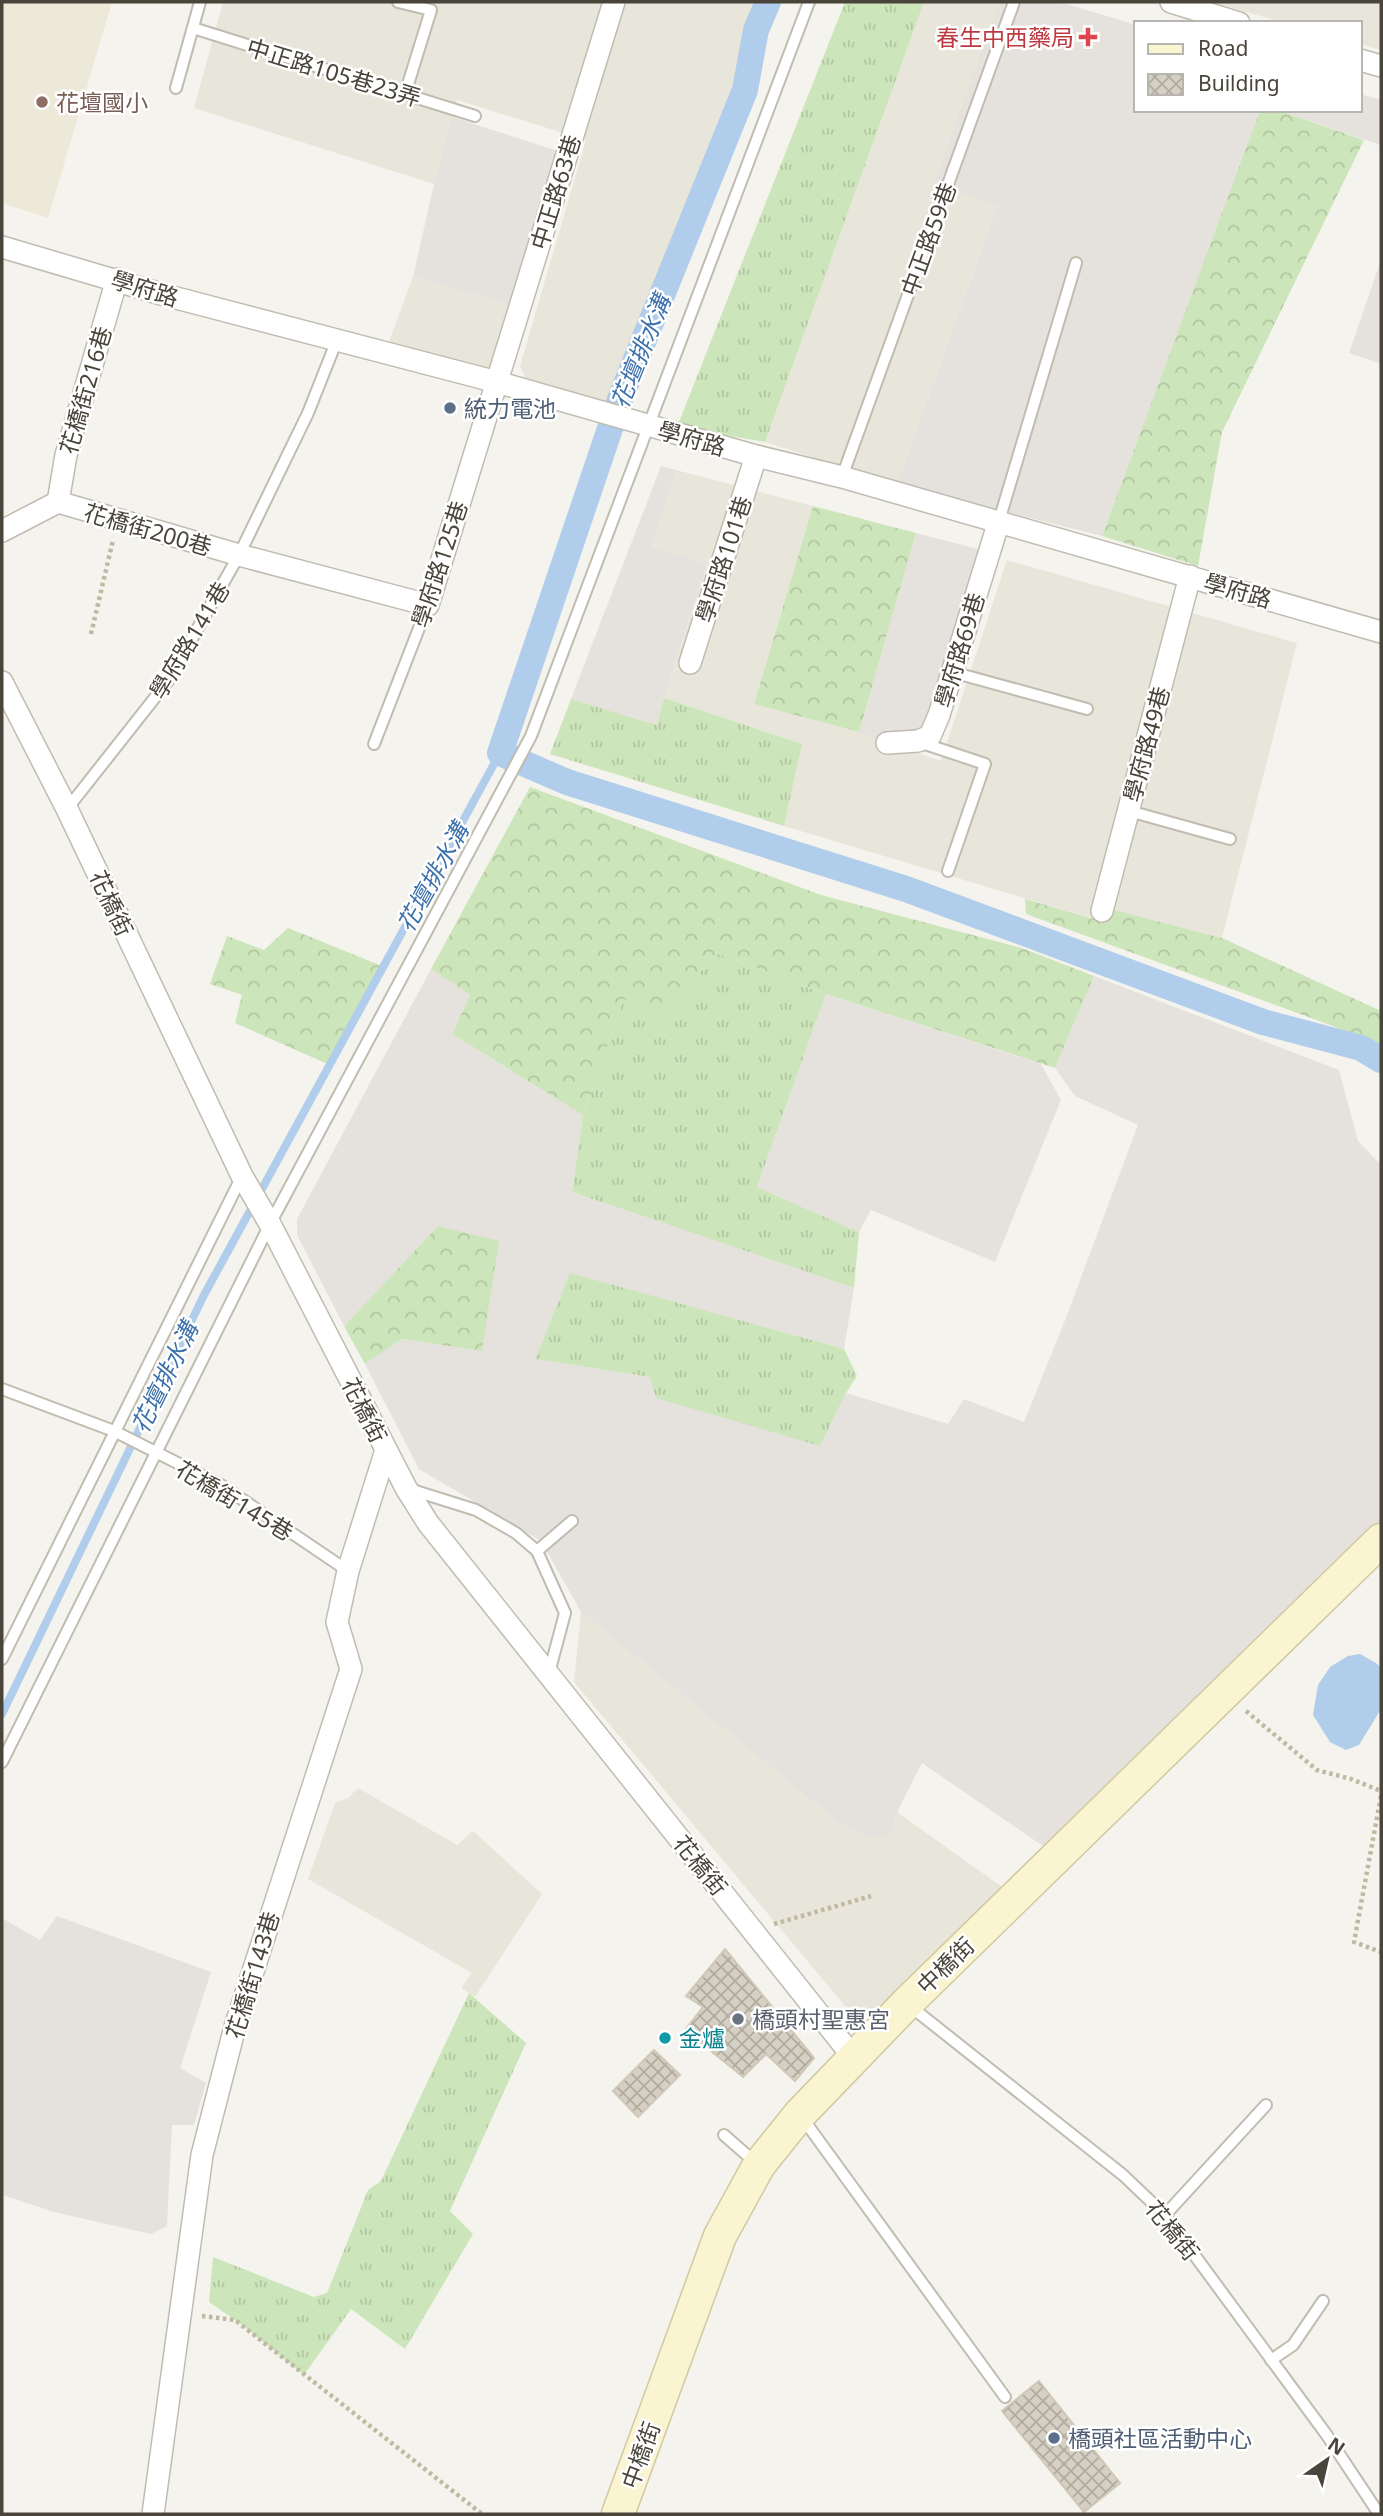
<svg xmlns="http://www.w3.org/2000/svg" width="1383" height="2516" viewBox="0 0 1383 2516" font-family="'Noto Sans','Noto Sans TC',sans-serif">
<defs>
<pattern id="grass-tufts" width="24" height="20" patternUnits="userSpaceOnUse" patternTransform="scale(1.75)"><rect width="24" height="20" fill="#cde5ba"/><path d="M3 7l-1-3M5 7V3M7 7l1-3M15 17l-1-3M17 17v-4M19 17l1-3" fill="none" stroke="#b2c6a1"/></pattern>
<pattern id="forest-crowns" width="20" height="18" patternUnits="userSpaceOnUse" patternTransform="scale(1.75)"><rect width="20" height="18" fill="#cde5ba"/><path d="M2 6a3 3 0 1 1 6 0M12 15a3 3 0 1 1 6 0" fill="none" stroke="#b2c6a1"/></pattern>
<pattern id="building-cross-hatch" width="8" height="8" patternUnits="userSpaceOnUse" patternTransform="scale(1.75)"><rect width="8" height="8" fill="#d5d0c3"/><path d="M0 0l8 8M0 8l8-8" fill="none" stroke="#afab9f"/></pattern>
</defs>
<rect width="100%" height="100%" fill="#f5f3ed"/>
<g fill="#e8e5db">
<path d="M223,2H764L613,411L531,389L520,366L586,140L457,100L434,184L194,108Z"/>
<path d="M924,2H999L934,182L997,205L897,484L765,442Z"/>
<path d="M1211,2H1381V50L1360,44V23H1285Z"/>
<path d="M413,277L515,306L496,367L477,377L387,347Z"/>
<path d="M676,470L813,506L754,704L859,732L941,761L1007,560L1297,643L1222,938L1103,907L1097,920L784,826L802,744L664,698L707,565L652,546Z"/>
<path d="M581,1612L834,1819L889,1837L897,1812L1012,1894L873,2018L850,2012L574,1682Z"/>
<path d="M358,1788L457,1845L473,1831L542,1894L475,1997L461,1988L472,1973L308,1879L335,1803L348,1798Z"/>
</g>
<g fill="#e5e2de">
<path d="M999,2H1060L1136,25V110H1260L1102,536L897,484L997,206L934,182Z"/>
<path d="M1360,94L1381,100V145L1277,110H1360Z"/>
<path d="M452,117L558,151L515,306L413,277L434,184Z"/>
<path d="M1381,260V364L1349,353Z"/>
<path d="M661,466L676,470L652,546L707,564L664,698L657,725L571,699Z"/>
<path d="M916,533L978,549L918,754L859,732Z"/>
<path d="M431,969L470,995L452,1034L583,1115L572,1192L854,1288L844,1349L570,1274L535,1359L650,1377L820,1446L846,1393L948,1424L964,1399L1024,1422L1064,1323L1138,1125L1075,1096L1055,1068L1094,976L1339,1070L1358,1141L1381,1165V1528L1053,1853L922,1763L897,1812L889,1837H870L834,1819L581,1612L541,1541L419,1469L365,1364L402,1339L482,1351L438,1226L344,1326L297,1235V1219Z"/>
<path d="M826,994L1041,1064L1061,1100L995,1262L871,1210L859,1232L757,1187Z"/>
<path d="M57,1916L211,1972L180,2068L206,2083L194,2125H172L167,2226L151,2234L54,2212L2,2195V1918L40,1940Z"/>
</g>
<path fill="#ece9d8" d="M2,2H112L48,218L2,203Z"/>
<g fill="url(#grass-tufts)">
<path d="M845,2H924L765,442L677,427Z"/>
<path d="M664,698L802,744L784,826L550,754L571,699L657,725Z"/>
<path d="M716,953L826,994L757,1187L859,1232L854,1288L572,1192L583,1115L624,998L667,1013Z"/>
<path d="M570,1273L844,1349L857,1376L846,1393L820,1446L656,1398L650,1377L535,1359Z"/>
<path d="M469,1993L526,2043L450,2211L473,2234L405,2349L351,2309L304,2375L242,2325L209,2302L213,2257L314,2297L327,2293L368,2190L381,2181Z"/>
</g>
<g fill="url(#forest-crowns)">
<path d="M1260,110H1277L1364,140L1222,432L1198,566L1102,536Z"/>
<path d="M813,506L916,533L859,732L754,704Z"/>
<path d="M530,787L821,895L1022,948L1094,976L1055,1068L826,994L716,953L667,1013L624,999L583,1115L452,1034L470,995L431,969Z"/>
<path d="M1025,899L1097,920L1103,907L1222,938L1381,1011V1048L1333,1026L1026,914Z"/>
<path d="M288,928L387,968L330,1065L235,1023L242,995L210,984L227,936L264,950Z"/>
<path d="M438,1226L499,1241L482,1351L402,1339L365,1364L344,1326Z"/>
</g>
<path fill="#b0cdeb" d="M1360,1654L1376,1663L1381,1668V1709L1359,1745L1346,1750L1330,1742L1313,1715L1318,1685L1330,1667L1348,1656Z"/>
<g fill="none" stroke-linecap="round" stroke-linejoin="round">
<path stroke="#b0cdeb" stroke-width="8" d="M2,1714L204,1295L500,753"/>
<path stroke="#b0cdeb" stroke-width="26" d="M768,2L756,30L745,90L620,399L500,753L567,782L906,889L1263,1022L1361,1048L1381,1060"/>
</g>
<g fill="url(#building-cross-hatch)" stroke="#d0c8b7" stroke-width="2">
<path d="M725,1949L814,2058L795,2081L766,2054L743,2077L685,2030L703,2007L686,1996Z"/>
<path d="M654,2050L680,2075L638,2117L613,2091Z"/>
<path d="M1039,2381L1120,2483L1084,2512L1002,2411Z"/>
</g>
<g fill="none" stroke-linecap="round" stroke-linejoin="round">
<g stroke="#c0bcb0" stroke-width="14">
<g id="lane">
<path d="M398,2L431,10L405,94"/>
<path d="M193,28L475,116"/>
<path d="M176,88L200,2"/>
<path d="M842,477L1014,2"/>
<path d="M999,521L1076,263"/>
<path d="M952,672L1087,709"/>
<path d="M922,743L985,764L948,871"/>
<path d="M374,744L428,605"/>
<path d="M67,809L168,681L239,555L308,413L337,340"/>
<path d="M1129,811L1230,839"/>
<path d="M2,1389L114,1431L221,1485L348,1571"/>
<path d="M409,1489L476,1510L516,1533L537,1551L565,1613L549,1673"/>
<path d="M537,1551L572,1521"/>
<path d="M2,1659L242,1176"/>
<path d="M2,1762L270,1224L531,736L809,2"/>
<path d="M910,2006L1123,2175L1165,2215L1326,2434L1379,2514"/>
<path d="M801,2116L1005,2397"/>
<path d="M724,2135L756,2163"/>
<path d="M1165,2215L1266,2105"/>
<path d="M1271,2360L1293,2345L1323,2301"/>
</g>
</g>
<g stroke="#c0bcb0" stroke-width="24">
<g id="street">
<path d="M1171,2L1239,23"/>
<path d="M1360,60L1381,66"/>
<path d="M2,247L161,294L497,382L756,456L842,477L1381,632"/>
<path d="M58,502L239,555L428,605L614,2"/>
<path d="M58,502L66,455L117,279"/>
<path d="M2,531L58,502"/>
<path d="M690,663L756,456"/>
<path d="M2,682L67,809L242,1176L270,1224L406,1488L428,1523L854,2058"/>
<path d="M887,743L918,741L930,736L939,715L999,521"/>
<path d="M1102,911L1190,576"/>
<path d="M153,2514L202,2155L235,2027L351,1669L337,1622L348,1571L386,1450"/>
</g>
</g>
<g stroke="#d0c9a1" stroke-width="35">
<path id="secondary" d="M618,2514L720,2236L759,2165L800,2114L907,2003L1381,1540"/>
</g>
<g stroke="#c0b9a2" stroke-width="4.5" stroke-dasharray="3.5 3.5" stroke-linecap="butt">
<path d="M91,634L113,540"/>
<path d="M1246,1711L1317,1770L1351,1779L1381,1791"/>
<path d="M1381,1796L1354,1942L1381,1952"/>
<path d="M774,1924L871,1896"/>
<path d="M202,2316L235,2320L482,2514"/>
</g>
<use href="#lane" stroke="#fff" stroke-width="10"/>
<use href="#street" stroke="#fff" stroke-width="21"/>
<use href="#secondary" stroke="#faf4d1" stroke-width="32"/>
</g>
<path fill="#e0444e" stroke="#fff" stroke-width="2.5" d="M1084.5 26.5h7v7h7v7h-7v7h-7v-7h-7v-7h7z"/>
<circle fill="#8d6e63" stroke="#fff" stroke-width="2.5" cx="42" cy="102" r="7"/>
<g fill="#5c6f8a" stroke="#fff" stroke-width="2.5">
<circle cx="450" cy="408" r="7"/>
<circle cx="1054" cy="2438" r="7"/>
</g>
<circle fill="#6b7280" stroke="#fff" stroke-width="2.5" cx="738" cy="2019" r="7"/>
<circle fill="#0f9aa8" stroke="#fff" stroke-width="2.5" cx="665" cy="2038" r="7"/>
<g text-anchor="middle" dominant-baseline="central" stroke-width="5" stroke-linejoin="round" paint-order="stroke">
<g font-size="23" fill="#be3a42" stroke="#fff" text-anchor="end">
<text x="1074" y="37">春生中西藥局</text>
</g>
<g font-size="23" fill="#49453a" stroke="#fff">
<text transform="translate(334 72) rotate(17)">中正路105巷23弄</text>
<text transform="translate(555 192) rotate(-73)">中正路63巷</text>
<text transform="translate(928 239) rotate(-70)">中正路59巷</text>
<text transform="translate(145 288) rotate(17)">學府路</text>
<text transform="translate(85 390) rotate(-74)">花橋街216巷</text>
<text transform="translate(692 438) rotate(16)">學府路</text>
<text transform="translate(148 529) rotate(16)">花橋街200巷</text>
<text transform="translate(723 559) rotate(-72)">學府路101巷</text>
<text transform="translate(439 564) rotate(-72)">學府路125巷</text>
<text transform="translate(1238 590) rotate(16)">學府路</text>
<text transform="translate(189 640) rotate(-59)">學府路141巷</text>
<text transform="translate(959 650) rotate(-73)">學府路69巷</text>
<text transform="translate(1146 744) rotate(-75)">學府路49巷</text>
<text transform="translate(112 903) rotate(65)">花橋街</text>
<text transform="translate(365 1410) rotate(63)">花橋街</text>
<text transform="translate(235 1500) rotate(31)">花橋街145巷</text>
<text transform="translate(701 1865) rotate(51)">花橋街</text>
<text transform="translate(945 1965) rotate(-44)">中橋街</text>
<text transform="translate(252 1975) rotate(-73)">花橋街143巷</text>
<text transform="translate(1173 2230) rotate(51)">花橋街</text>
<text transform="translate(640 2455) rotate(-70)">中橋街</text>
</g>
<g font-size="23" fill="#785e54" stroke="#fff" text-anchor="start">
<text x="56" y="102">花壇國小</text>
</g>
<g font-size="23" fill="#4e5e75" stroke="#fff" text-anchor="start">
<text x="464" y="408">統力電池</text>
<text x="1068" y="2438">橋頭社區活動中心</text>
</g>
<g font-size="23" fill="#5b616d" stroke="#fff" text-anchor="start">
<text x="752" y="2019">橋頭村聖惠宮</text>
</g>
<g font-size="23" fill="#0d838f" stroke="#fff" text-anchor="start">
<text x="679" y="2038">金爐</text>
</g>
<g font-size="24" font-style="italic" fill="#3d71ac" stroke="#fff">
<text transform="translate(640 351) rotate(-68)">花壇排水溝</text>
<text transform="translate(432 877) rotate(-61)">花壇排水溝</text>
<text transform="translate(164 1377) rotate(-64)">花壇排水溝</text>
</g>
</g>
<rect width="1383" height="2516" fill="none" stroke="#49453a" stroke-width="7"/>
<rect x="1134" y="21" width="228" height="91" fill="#ffffff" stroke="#b6b5b0" stroke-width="2"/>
<rect x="1148" y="44" width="35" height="10" fill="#faf4d1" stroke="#b6b5b0" stroke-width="2"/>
<text x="1198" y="56" font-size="21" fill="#49453a">Road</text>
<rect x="1148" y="74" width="35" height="21" fill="url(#building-cross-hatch)" stroke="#b6b5b0" stroke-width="2"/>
<text x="1198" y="91" font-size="21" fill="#49453a">Building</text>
<g transform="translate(1327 2460) rotate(34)" stroke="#ffffff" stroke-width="5" paint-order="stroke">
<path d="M0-5L12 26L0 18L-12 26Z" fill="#49453a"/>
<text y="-10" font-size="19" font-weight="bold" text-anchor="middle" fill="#49453a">N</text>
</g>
</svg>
